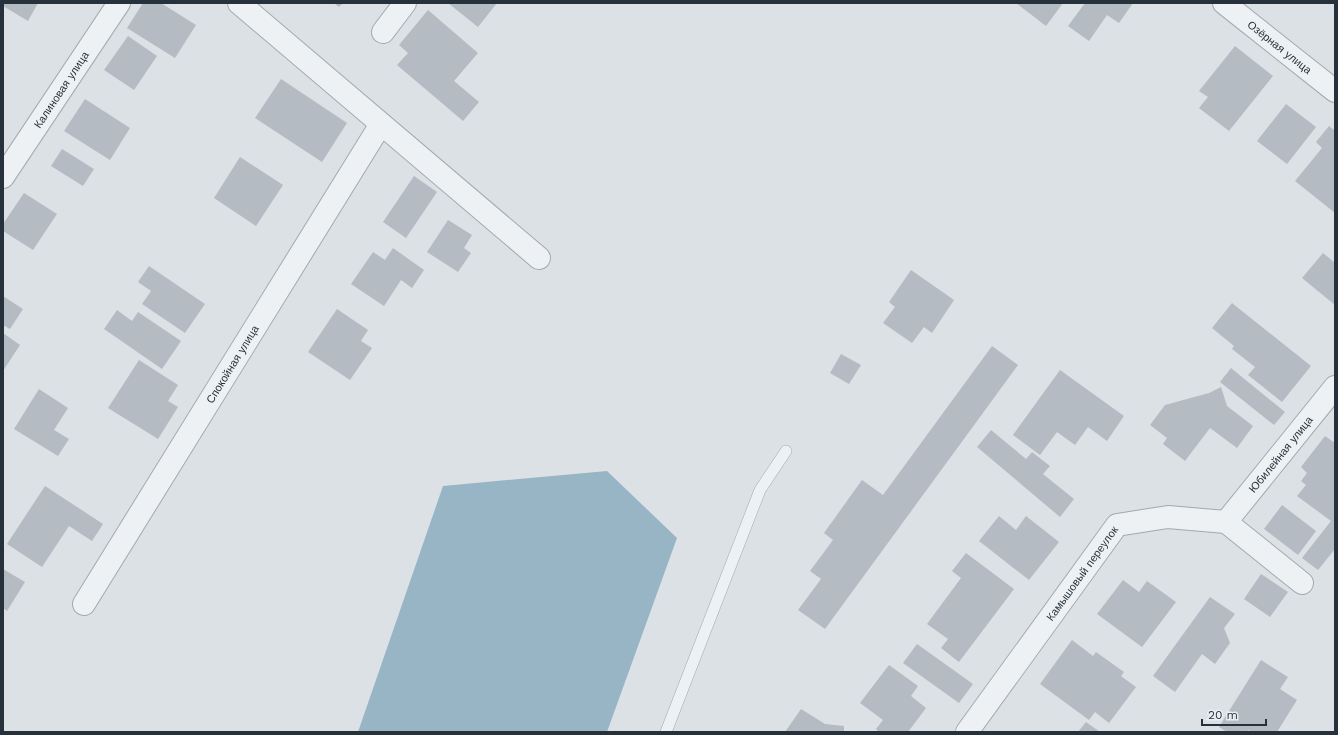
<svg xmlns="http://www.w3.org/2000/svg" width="1338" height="735" viewBox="0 0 1338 735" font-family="'Work Sans',sans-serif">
<rect width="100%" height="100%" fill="#dce1e6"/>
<path fill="#98b5c5" d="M607,471L677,538L607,732H358L443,486Z"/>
<g fill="#b4bbc2">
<path d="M3,3H38L28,21L3,6Z"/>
<path d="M143,3H161L196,25L175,58L127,28Z"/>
<path d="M334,3H343L339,7Z"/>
<path d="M448,3H497L478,27Z"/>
<path d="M1016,3H1063L1046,26Z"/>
<path d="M1085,3H1133L1119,23L1107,15L1089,41L1068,26Z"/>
<path d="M428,10L478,53L454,81L479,102L463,121L397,65L408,53L399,45Z"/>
<path d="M128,36L157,56L134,90L104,70Z"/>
<path d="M1235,46L1273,76L1229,131L1199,108L1208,97L1199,91Z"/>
<path d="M281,79L347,123L322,162L255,118Z"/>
<path d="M85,99L130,128L110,160L64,131Z"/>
<path d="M1286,104L1316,127L1287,164L1257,141Z"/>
<path d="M1329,126L1335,131V213L1295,181L1322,148L1316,142Z"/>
<path d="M62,149L94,169L83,186L51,166Z"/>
<path d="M240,157L283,185L256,226L214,198Z"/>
<path d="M414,176L437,192L406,238L383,222Z"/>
<path d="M24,193L57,214L33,250L3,231V224Z"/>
<path d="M448,220L472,235L464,248L471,253L458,272L427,252Z"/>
<path d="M393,248L424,270L412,288L401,280L384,306L351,284L373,252L385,260Z"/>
<path d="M1323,253L1335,263V305L1302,278Z"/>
<path d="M149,266L205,304L185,333L142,304L151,291L138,282Z"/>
<path d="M911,270L954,300L932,333L924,327L912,343L883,323L895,307L889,302Z"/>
<path d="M3,296L23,309L10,329L3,325Z"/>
<path d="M1232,303L1311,366L1282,402L1248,375L1255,367L1232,349L1234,346L1212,328Z"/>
<path d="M337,309L368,330L361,341L372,348L350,380L308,352Z"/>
<path d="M117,310L132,321L138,312L181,341L162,369L104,329Z"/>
<path d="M3,333L20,345L3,371Z"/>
<path d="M992,346L1018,365L825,629L798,610L821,579L810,571L833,540L824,533L862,480L883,495Z"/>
<path d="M841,354L861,365L849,384L830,373Z"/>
<path d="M139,360L178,385L168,401L178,407L158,439L108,408Z"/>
<path d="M1231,368L1285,412L1274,425L1220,382Z"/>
<path d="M1060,370L1124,416L1107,441L1088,427L1075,445L1057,432L1040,455L1013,435Z"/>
<path d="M1221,387L1227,406L1253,426L1237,448L1210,428L1185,461L1163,444L1167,438L1150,425L1165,405L1209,393Z"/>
<path d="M39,389L68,408L54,430L69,439L58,456L14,429Z"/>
<path d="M991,430L1026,459L1032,452L1050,466L1043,474L1074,499L1060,517L977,447Z"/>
<path d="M1325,436L1335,443V549L1318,570L1302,558L1331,521L1297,496L1306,485L1301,481L1307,473L1301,467Z"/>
<path d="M45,486L103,524L92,541L69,526L42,567L7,544Z"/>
<path d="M1282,505L1316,531L1298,555L1264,529Z"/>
<path d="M999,516L1016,530L1026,516L1059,542L1029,580L979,541Z"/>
<path d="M966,553L1014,589L959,662L941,648L948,639L927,624L961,578L952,571Z"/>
<path d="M3,569L25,582L7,611L3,608Z"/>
<path d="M1261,574L1288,592L1270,617L1244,599Z"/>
<path d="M1123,580L1139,592L1147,581L1176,602L1142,647L1097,614Z"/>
<path d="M1210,597L1235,614L1224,628L1230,643L1215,664L1202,654L1175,692L1153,676Z"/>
<path d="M1072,640L1093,656L1096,652L1124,672L1121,676L1136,687L1109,723L1095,712L1089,720L1040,684Z"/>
<path d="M917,644L973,684L959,703L903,663Z"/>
<path d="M1261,660L1288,677L1280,689L1297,700L1277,732H1252L1248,730L1247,732H1227L1219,727Z"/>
<path d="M889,665L918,686L911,696L926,708L908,732H879L876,729L883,720L860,703Z"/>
<path d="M801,709L825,724L844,726V732H785Z"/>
<path d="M1086,722L1100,732H1078Z"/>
</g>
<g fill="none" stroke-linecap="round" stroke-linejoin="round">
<g stroke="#a2a9af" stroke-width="12">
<path id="service" d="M666,732L760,490L786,451"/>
</g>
<g stroke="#a2a9af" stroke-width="24">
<g id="minor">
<path d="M239,3L539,258"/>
<path d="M383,32L405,3"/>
<path id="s1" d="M3,177L119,3"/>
<path id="s2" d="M1226,522L1335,387"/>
<path id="s3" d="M84,604L381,124"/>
<path id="s4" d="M967,732L1117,525L1168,517L1226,522L1302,583"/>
</g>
</g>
<g stroke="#a2a9af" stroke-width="24">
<g id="tertiary">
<path id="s5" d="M1224,3L1335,91"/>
</g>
</g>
<use href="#service" stroke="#eef1f4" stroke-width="11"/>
<use href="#minor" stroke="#eef1f4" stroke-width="22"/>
<use href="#tertiary" stroke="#eef1f4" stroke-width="22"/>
</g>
<g text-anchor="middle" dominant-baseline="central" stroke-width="4" stroke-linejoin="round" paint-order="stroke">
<g font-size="11" fill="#26313b" stroke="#ebf0f3">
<text stroke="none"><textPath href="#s5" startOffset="71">Озёрная улица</textPath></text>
<text stroke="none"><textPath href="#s1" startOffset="105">Калиновая улица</textPath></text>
<text stroke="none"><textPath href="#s3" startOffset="282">Спокойная улица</textPath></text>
<text stroke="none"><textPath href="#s2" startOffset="87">Юбилейная улица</textPath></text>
<text stroke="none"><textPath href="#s4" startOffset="196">Камышовый переулок</textPath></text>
</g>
</g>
<rect width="1338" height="735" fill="none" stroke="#26313b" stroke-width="8"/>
<path d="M1202 719v6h64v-6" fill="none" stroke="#26313b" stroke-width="2"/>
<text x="1208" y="719" font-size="12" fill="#26313b" stroke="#ebf0f3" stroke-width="3" paint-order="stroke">20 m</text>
</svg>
